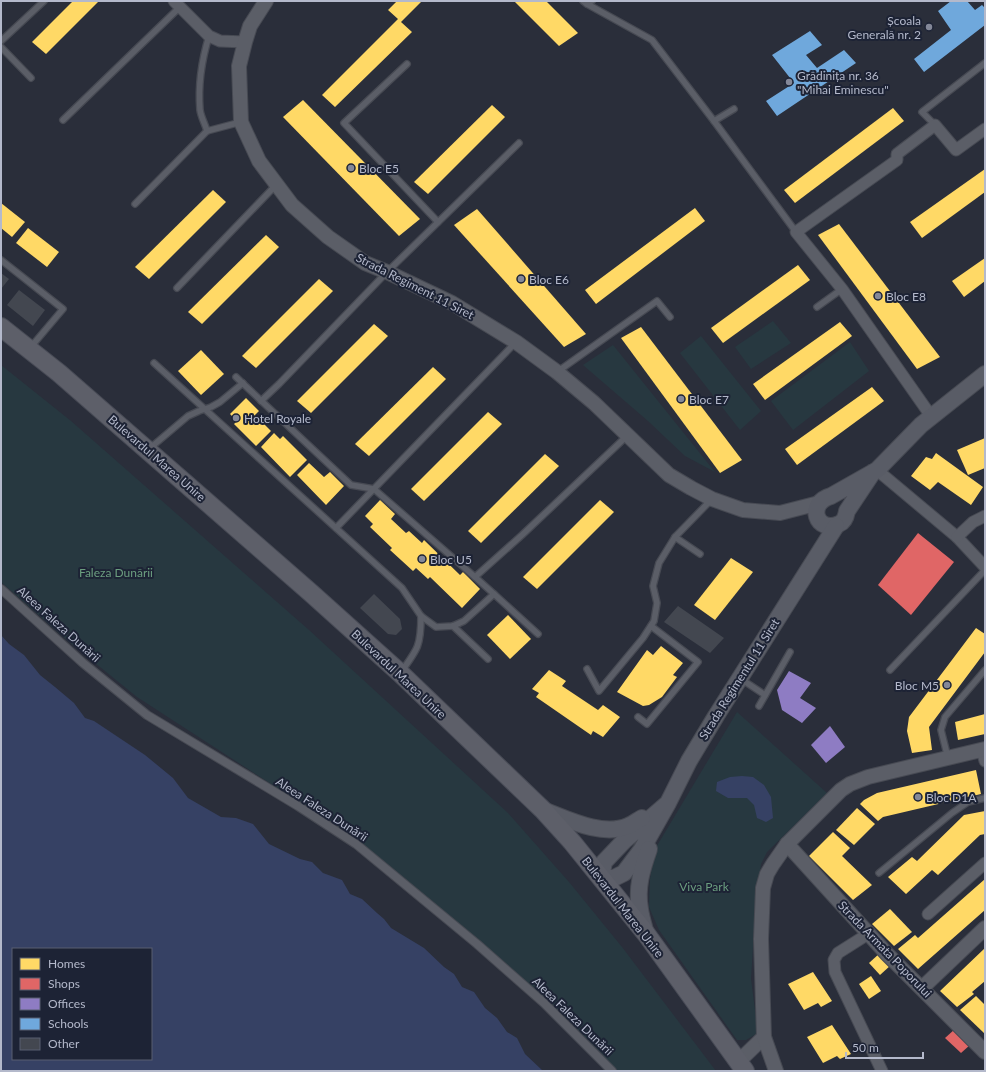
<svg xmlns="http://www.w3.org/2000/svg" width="986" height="1072" viewBox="0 0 986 1072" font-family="Lato,sans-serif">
<rect width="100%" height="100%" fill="#2a2e3a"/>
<g fill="#273840">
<path d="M773,321L791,343L751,369L735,347Z"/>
<path d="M701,336L761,411L740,430L680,353Z"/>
<path d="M850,342L869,371L793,430L771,401Z"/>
<path d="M613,345L715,472L685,456L648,421L583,365Z"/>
<path d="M1,365L71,421L309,630L508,813L569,882L622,947L716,1071H614L484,946L322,817L137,697L68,641L1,582Z"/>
<path d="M737,712L827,793L767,852L761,864L756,899L751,979L758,1033L746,1040H737L659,930L649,907L650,879L655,849Z"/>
</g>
<g fill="#364164" fill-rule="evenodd">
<path d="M1,635L9,644L24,655L40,675L55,687L74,703L85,718L94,721L145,755L173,778L188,798L221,817L236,818L253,824L269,844L300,859L312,862L323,873L342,880L350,894L362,899L377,913L384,919L391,928L424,948L444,967L454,974L462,987L474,992L485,1008L497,1018L507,1032L517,1038L525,1054L543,1071H1ZM13,949H151V1059H13Z"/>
<path d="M742,776L753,777L764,785L771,797L773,818L766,822L757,818L754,805L747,798H728L716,791L717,782L730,777Z"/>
</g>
<g fill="#ffd966">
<path d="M73,1H99L46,54L32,42Z"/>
<path d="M397,1H422L401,22L412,32L335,107L322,95L398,19L388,10Z"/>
<path d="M514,1H546L578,33L559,46Z"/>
<path d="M303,100L420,219L399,236L283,117Z"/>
<path d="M492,105L505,117L428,194L414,182Z"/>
<path d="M893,108L904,121L795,203L784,190Z"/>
<path d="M985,169V192L922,238L910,222Z"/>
<path d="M213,190L226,202L149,279L135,267Z"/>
<path d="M1,203L25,222L12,237L1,228Z"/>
<path d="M695,208L705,221L596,304L585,290Z"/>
<path d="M477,209L586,334L564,347L454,225Z"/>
<path d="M839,224L940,357L917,369L818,235Z"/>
<path d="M28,228L59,252L47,267L16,243Z"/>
<path d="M266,235L279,247L202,324L188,312Z"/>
<path d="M985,258V281L964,297L952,281Z"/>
<path d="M798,265L810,280L723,343L711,328Z"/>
<path d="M319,279L333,291L256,368L242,356Z"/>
<path d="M840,322L852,336L765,400L753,384Z"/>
<path d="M374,324L388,336L311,413L297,401Z"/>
<path d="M641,327L742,460L720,473L621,338Z"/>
<path d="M201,350L224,374L201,395L178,371Z"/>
<path d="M433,367L446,379L369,456L355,444Z"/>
<path d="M872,387L884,401L797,465L785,449Z"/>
<path d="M246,398L259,411L255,415L271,431L256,446L234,424L237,421L230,414Z"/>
<path d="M488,412L502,424L424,501L411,489Z"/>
<path d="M274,433L280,439L283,436L307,460L290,477L261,447Z"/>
<path d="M985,438V468L968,475L957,450Z"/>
<path d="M936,453L983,487L971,505L938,482L930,490L911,476L926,457L932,459Z"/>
<path d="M545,454L559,466L481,543L468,531Z"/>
<path d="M309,463L324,477L330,472L344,486L326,505L297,475Z"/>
<path d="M380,500L395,514L391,519L406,533L409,531L422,543L424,540L460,575L463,572L480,589L462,608L430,577L428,579L416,568L413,571L390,550L392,548L370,527L373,524L365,516Z"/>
<path d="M600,500L614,512L537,589L523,577Z"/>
<path d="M731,558L753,572L715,620L694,605Z"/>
<path d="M508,615L531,639L510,659L487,635Z"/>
<path d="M976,628L985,634V652L929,727L932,750L912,753L907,731L909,717Z"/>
<path d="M661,646L683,663L673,675L677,677L662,697L649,705L643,706L617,692L647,650L653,655Z"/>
<path d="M549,670L566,681L562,686L598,710L603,705L620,717L603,737L593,731L591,735L536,697L539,693L532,689Z"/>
<path d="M985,714V734L958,740L955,722Z"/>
<path d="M976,770L981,794L883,817L878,821L860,804L864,800L877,793Z"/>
<path d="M857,808L875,824L854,845L836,830Z"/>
<path d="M985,811V834L980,835L938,875L932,870L906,894L888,877L912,857L917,861L964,815Z"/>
<path d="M833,832L850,848L842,856L872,885L853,900L809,856Z"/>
<path d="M985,879V910L918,969L898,949L915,935L918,938Z"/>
<path d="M890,909L912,932L894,946L872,924Z"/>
<path d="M985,948V981L972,992L974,994L957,1007L940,991Z"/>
<path d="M880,953L891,965L880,975L869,963Z"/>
<path d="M813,972L832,1001L821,1007L818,1003L804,1010L788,984Z"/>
<path d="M871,976L881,991L869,999L859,984Z"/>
<path d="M976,996L985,1005V1034L960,1010Z"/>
<path d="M832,1025L851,1054L840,1059L837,1056L823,1063L807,1037Z"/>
</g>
<g fill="#e06666">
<path d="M918,533L954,562L911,615L878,585Z"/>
<path d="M955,1029L970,1045L961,1053L945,1038Z"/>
</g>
<g fill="#8e7cc3">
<path d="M789,671L811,683L800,698L816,708L802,723L782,710L777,690Z"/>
<path d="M830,726L845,747L826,763L811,745Z"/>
</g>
<g fill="#6fa8dc">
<path d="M951,1H967L975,10L982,5L985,8V25L924,72L914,59L951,30L938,11Z"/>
<path d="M810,31L822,45L806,55L817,68L844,50L856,63L777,116L766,101L794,83L772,55Z"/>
</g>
<g fill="#434750">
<path d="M1,273L9,279L1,289Z"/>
<path d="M19,290L45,310L33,326L7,305Z"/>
<path d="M374,594L400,619L402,629L396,635L388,634L360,608Z"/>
<path d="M678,606L724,638L710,653L664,622Z"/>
</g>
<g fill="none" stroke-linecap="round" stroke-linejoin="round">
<g stroke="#474a53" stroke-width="8">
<g id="service">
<path d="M583,1L587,4L592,1"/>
<path d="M587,4L652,40L714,121"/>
<path d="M1,41L44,1"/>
<path d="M1,47L31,78"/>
<path d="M407,64L344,123L438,222"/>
<path d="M734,109L714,121L796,232"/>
<path d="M63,120L180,7"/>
<path d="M935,125L922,112L985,63"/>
<path d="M207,131C205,124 201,117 200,110C198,86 202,59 209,36"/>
<path d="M135,204L207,131L241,122"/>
<path d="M1,260L63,309L30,348"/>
<path d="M177,288L276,185"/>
<path d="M817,307L842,289"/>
<path d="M154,363L402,588L421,616L436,627L453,626L464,621L494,594L475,577L522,535L628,435"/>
<path d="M557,372L657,301L670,317"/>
<path d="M236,377L351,485L374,489L475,577"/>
<path d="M261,401L279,384L387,272L519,143"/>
<path d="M149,449L188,416L199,411L211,407L220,402L243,383"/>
<path d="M336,528L516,342"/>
<path d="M675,537L700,554"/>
<path d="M494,594L538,634"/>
<path d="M453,626L488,659"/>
<path d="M587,669L599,691L643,638L654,621L657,603L653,586L659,563L675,537L712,499"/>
<path d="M890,670L985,570"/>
<path d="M401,672C418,649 421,645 421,616"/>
<path d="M741,679L765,695"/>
<path d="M759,706L790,652"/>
<path d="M638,717L647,724L698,662L651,626"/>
<path d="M948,758L941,730L945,717L985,670"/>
<path d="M879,873L952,813L968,802L985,798"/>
</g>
</g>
<g stroke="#474a53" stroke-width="10">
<path id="pedestrian" d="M1,589L83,663L147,715L298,806L356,844L477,944L544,1003L612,1071"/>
</g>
<g stroke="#474a53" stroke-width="13">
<g id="minor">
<path d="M174,1L209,36L220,41L245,42"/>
<path d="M931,416L842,289L796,232L897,160V154L935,125L956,150L985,129"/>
<path d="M877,470L957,537L985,567"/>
<path d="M957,537L973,522L985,516"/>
<path d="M982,750L985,761"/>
<path d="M928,914L985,863"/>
<path d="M868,934L838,953L834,960L835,972L882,1071"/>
</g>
</g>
<g stroke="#474a53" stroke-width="16">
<g id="tertiary">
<path d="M266,1L250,26L245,42L239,66L241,122L259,161L292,205L328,237L365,263L387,272L452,303L516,342L557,372L594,403L669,475L691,488L712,499L743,510L780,513L819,503"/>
<path d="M787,844L887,954L985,1052"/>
<path d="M922,988L985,928"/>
<path d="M738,1062L764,1037"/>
<path d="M776,1071L764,1037L761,939L763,888L767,874L773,864L787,844L841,790L850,784L868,777L985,749"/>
</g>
</g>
<g stroke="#474a53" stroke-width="18">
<g id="secondary">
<path d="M873,472L847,511C846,517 844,522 839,524C816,534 806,503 831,496L877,470L921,425L985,374"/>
<path d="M668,803L624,841L604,862L601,878H614L624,873L642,849L668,803L689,761L716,716L836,526"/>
<path d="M543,810C567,819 602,837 628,826C633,824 638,820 642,818"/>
<path d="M646,934C644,926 641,917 640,909C636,888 642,869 649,849"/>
</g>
</g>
<g stroke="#484b56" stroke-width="20">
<path id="primary" d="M1,327L59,373L311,593L400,673L543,810L572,842L647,935L745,1071"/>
</g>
<use href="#service" stroke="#5b5e67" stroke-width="5.5"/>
<use href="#pedestrian" stroke="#5b5e67" stroke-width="8"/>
<use href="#minor" stroke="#5b5e67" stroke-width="11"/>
<use href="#tertiary" stroke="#5b5e67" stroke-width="14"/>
<use href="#secondary" stroke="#595c66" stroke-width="16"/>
<use href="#primary" stroke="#5d5f69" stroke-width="18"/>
</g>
<g fill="#848898" stroke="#1d2335" stroke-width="1.5">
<circle cx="929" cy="27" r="4"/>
<circle cx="789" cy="82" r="4"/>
<circle cx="351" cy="168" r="4"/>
<circle cx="521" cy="279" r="4"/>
<circle cx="878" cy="296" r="4"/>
<circle cx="681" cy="399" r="4"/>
<circle cx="236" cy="418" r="4"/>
<circle cx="422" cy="559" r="4"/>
<circle cx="947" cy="685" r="4"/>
<circle cx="918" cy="797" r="4"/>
</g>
<g text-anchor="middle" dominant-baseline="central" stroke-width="4" stroke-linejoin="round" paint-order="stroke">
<g font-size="12" fill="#b4b9cb" stroke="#1d2335" text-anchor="start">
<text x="921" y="20" text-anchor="end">Școala<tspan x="921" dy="14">Generală nr. 2</tspan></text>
<text x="797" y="75">Grădinița nr. 36<tspan x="797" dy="14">"Mihai Eminescu"</tspan></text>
<text x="359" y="168">Bloc E5</text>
<text x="529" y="279">Bloc E6</text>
<text x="886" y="296">Bloc E8</text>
<text x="689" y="399">Bloc E7</text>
<text x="244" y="418">Hotel Royale</text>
<text x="430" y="559">Bloc U5</text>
<text x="939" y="685" text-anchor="end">Bloc M5</text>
<text x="926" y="797">Bloc D1A</text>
</g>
<g font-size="12" fill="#b4b9cb" stroke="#1d2335">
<text transform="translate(415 286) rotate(27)">Strada Regiment 11 Siret</text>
<text transform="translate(157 458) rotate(41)">Bulevardul Marea Unire</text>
<text transform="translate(59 624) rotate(42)">Aleea Faleza Dunării</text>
<text transform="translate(399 674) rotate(43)">Bulevardul Marea Unire</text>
<text transform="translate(739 679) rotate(-58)">Strada Regimentul 11 Siret</text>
<text transform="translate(322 809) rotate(33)">Aleea Faleza Dunării</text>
<text transform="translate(623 907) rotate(52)">Bulevardul Marea Unire</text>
<text transform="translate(885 949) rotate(46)">Strada Armata Poporului</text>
<text transform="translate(573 1016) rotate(44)">Aleea Faleza Dunării</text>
</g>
<g font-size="12" fill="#6b9d7f" stroke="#1d2335">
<text x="116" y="572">Faleza Dunării</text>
<text x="704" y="886">Viva Park</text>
</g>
</g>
<rect width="986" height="1072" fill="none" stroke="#b4b9cb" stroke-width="4"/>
<rect x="12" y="948" width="140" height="112" fill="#1d2335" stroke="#595f71"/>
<rect x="20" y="958" width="20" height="12" fill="#ffd966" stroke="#595f71"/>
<text x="48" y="968" font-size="12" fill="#b4b9cb">Homes</text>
<rect x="20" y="978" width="20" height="12" fill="#e06666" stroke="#595f71"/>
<text x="48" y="988" font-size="12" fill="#b4b9cb">Shops</text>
<rect x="20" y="998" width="20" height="12" fill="#8e7cc3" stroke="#595f71"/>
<text x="48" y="1008" font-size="12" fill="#b4b9cb">Offices</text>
<rect x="20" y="1018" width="20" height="12" fill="#6fa8dc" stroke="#595f71"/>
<text x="48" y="1028" font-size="12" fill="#b4b9cb">Schools</text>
<rect x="20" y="1038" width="20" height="12" fill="#434750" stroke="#595f71"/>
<text x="48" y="1048" font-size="12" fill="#b4b9cb">Other</text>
<path d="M846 1052v6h77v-6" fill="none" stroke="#b4b9cb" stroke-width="2"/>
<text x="852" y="1052" font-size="12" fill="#b4b9cb" stroke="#1d2335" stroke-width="3" paint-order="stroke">50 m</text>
</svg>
